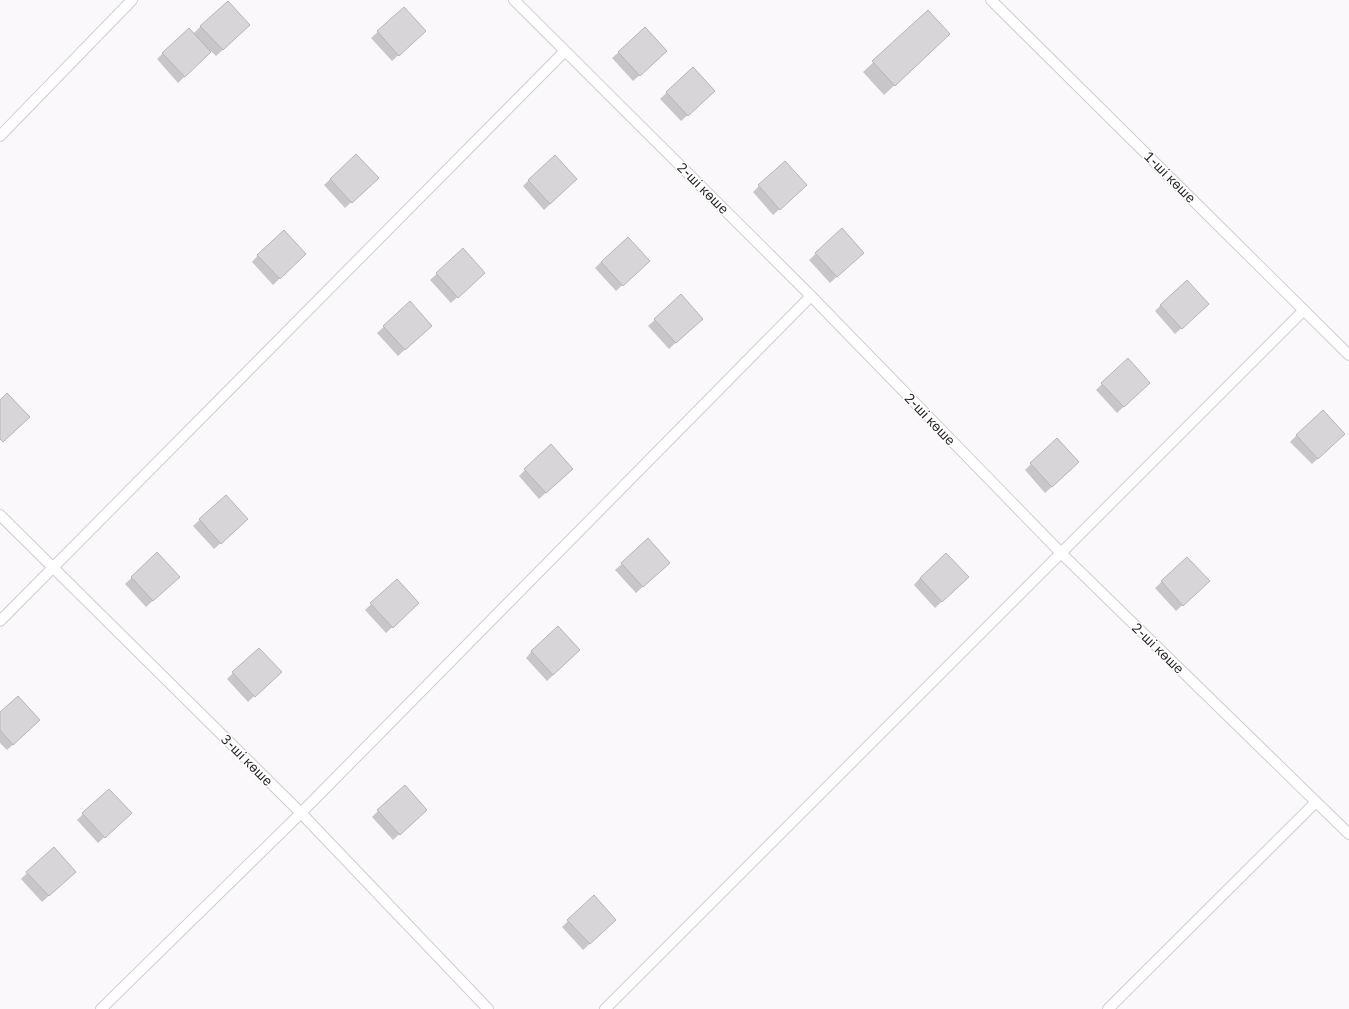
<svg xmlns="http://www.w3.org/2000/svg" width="1349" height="1009" viewBox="0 0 1349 1009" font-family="'IBM Plex Sans',sans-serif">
<rect width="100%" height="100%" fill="#faf8fb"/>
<g fill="#0003">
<path d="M404,8L418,37L392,61L371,38Z"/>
<path d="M928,12L939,44L884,95L863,72Z"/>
<path d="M201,26L242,32L216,56L211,51L178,83L157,59L163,53L193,34Z"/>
<path d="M619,52L660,58L633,81L612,58Z"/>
<path d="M692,68L707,98L681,121L660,99Z"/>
<path d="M356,155L371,184L345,208L324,185Z"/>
<path d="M529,180L570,185L544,210L523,186Z"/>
<path d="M759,186L800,191L773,215L753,192Z"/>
<path d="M842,230L856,259L830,283L809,260Z"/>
<path d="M463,250L477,279L451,303L430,280Z"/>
<path d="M258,255L299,260L273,285L252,262Z"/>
<path d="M601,262L642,267L616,291L595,268Z"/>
<path d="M681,296L695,325L669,349L648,326Z"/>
<path d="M410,303L424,332L398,356L377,333Z"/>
<path d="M1161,305L1202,310L1175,334L1155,311Z"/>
<path d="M1102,384L1143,389L1117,413L1096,390Z"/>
<path d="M1297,435L1338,440L1312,464L1290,442Z"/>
<path d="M1031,464L1072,469L1045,493L1025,470Z"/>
<path d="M525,470L566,475L539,499L519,476Z"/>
<path d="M226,496L241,525L214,549L193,526Z"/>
<path d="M648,540L662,569L636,593L615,570Z"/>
<path d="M157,554L172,583L146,607L125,584Z"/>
<path d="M1187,558L1202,587L1176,611L1155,588Z"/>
<path d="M920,578L961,583L935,608L914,585Z"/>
<path d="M397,580L412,609L386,633L365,610Z"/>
<path d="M532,651L573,656L547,681L526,658Z"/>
<path d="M233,673L274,678L248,702L227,679Z"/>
<path d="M0,714L33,726L7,750L0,743Z"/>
<path d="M378,811L419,816L393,840L372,817Z"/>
<path d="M83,814L124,819L98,843L77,820Z"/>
<path d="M27,873L68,878L42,902L21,879Z"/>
<path d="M568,921L609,926L583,950L562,927Z"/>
</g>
<g fill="#d8d5d8" stroke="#b7b5b8">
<path d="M228,1L250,25L223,50L200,26Z"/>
<path d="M404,7L426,31L399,56L377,31Z"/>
<path d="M928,10L950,34L895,86L872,61Z"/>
<path d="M645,27L667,51L640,76L618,52Z"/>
<path d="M189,28L211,52L185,77L162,53Z"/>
<path d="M693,67L715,91L688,116L666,92Z"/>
<path d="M356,154L379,178L352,203L330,179Z"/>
<path d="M555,155L577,179L550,204L528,180Z"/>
<path d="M785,161L807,185L780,210L758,185Z"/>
<path d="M842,228L864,253L837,277L815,253Z"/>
<path d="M284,230L306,254L280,279L257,255Z"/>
<path d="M628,237L650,261L623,286L601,262Z"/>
<path d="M463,248L485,273L458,298L436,273Z"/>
<path d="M1187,280L1209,304L1182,329L1160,305Z"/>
<path d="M681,294L703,319L676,343L654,319Z"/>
<path d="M410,301L432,326L405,350L383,326Z"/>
<path d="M1128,358L1150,383L1124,407L1101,383Z"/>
<path d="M7,393L30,417L3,442L0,439V400Z"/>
<path d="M1323,410L1345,434L1318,459L1296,435Z"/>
<path d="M1057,438L1079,462L1052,487L1030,463Z"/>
<path d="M551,444L573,469L546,493L524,469Z"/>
<path d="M226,495L248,519L221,544L199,519Z"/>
<path d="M648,538L670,563L643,587L621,563Z"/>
<path d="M157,552L180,577L153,601L131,577Z"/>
<path d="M946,553L969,577L942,602L920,578Z"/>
<path d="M1187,557L1210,581L1183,606L1161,581Z"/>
<path d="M397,579L419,603L393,628L370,603Z"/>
<path d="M558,626L580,650L553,675L531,651Z"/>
<path d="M259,648L282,672L255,697L232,672Z"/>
<path d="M18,696L40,720L13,745L0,730V712Z"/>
<path d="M405,785L427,810L400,835L377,810Z"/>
<path d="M109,789L132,813L105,838L82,813Z"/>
<path d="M54,847L76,872L49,896L26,872Z"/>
<path d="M594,895L616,920L590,944L567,920Z"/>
</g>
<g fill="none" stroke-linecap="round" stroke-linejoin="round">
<g stroke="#cfcdd0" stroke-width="12">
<g id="lane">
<path d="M514,0L811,296L1062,554L1349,834"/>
<path d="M991,0L1349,355"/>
<path d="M0,136L132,0"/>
<path d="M0,515L301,813L488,1009"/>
<path d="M0,621L565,51"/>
<path d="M101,1009L301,813L811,296"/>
<path d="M605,1009L1304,310"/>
<path d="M1108,1009L1316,802"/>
</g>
</g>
<use href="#lane" stroke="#fff" stroke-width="10"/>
</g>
<g text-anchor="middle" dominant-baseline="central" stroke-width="3" stroke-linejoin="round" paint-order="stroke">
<g font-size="14" fill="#1f1e1f" stroke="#fff">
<text transform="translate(1170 177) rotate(45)">1-ші көше</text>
<text transform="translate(703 188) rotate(45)">2-ші көше</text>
<text transform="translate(930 419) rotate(46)">2-ші көше</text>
<text transform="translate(1158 648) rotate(44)">2-ші көше</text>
<text transform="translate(247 760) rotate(45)">3-ші көше</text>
</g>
</g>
</svg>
